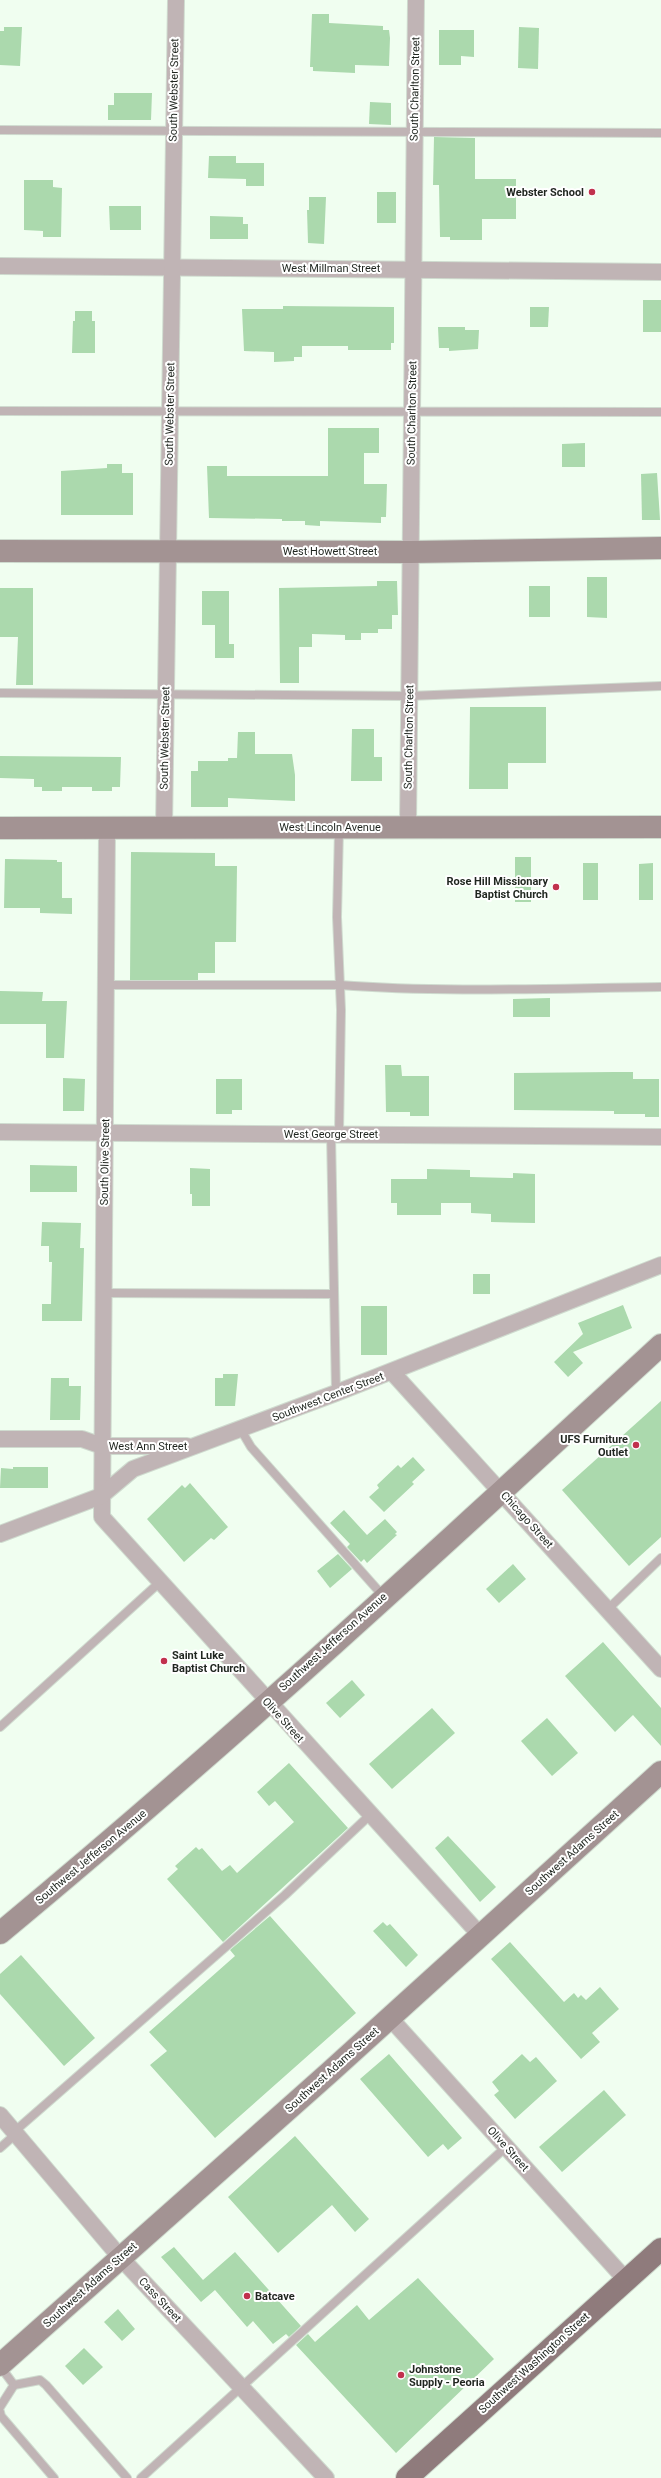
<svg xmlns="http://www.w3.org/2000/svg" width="661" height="2478" viewBox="0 0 661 2478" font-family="Roboto,sans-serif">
<rect width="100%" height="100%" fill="#f0fef0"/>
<g fill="#abd9ad">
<path d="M312,14H329V23L383,26V30H389L390,38L389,66L355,65V73L313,71V67H310Z"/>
<path d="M4,27H22L20,66L0,65V31H4Z"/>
<path d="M519,27L539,28L538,69L518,68Z"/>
<path d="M439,30H474V57L461,56V65H439Z"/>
<path d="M114,93H152L151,120H108V105H114Z"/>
<path d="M370,102L391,103V125L369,124Z"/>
<path d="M434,137L475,138V179H516V219H482V240H450V237H440L439,185H433Z"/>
<path d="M209,156H236V163H264V186H246V179L208,178Z"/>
<path d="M24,180H53V187L62,188L61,237H43V231L24,230Z"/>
<rect x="377" y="192" width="19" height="31"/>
<path d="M309,197H326L324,244L308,243L307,210H309Z"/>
<path d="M109,206H141V230H110Z"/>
<path d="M210,216L243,217V224H248V239H210Z"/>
<rect x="643" y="300" width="18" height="32"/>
<path d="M283,306L394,307V343H391V350H348V346H302V357H294V361L274,362V352L244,351L242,309H283Z"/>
<path d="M530,307H549L548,327H530Z"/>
<path d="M75,311H92V321H95V353H72L73,321H75Z"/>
<path d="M438,327H465V330H479L478,349L449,351V348H439Z"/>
<path d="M328,428H379V453H364V484H387L386,517H381V523L320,521V526L305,525V521H282V519L209,518L207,466H227V476H328Z"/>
<path d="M585,443V467H562V444Z"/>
<path d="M107,464H122V473H133V515H61V471L107,468Z"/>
<path d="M657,473L660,520H642L641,474Z"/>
<path d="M587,577H607V618L587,617Z"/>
<path d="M377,581H397L398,615H392V629H378V633H361V640H345V635L312,634V647H299V683H280L279,588L377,586Z"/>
<rect x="529" y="586" width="21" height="31"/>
<path d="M0,588H33V685H16L18,637H0Z"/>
<path d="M202,591H229V644H234V658H215V625H202Z"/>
<path d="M470,707H546V763H508V789H469Z"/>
<path d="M352,729H374V757H382V781H351Z"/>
<path d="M238,732H255V754H292L295,775V801L228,798V807H191V771H198V761H228V758H237Z"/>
<path d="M0,756L121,757L120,787H112V791H92V787H62V791H42V787H34V779L0,778Z"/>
<path d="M131,852L215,853V866H237L236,942H215V973H198V980H130Z"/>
<rect x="515" y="857" width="16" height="45"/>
<path d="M5,859L57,860V862H62V898H72V914L40,913V908H4Z"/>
<rect x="583" y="863" width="15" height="37"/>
<path d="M653,863V900H639V864Z"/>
<path d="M0,991L43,992L42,1001H67L64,1058H46V1024H0Z"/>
<path d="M550,998V1017H513V999Z"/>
<path d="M385,1065H401L402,1076H429V1116H410V1112H386Z"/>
<path d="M614,1072H633V1079H659V1117H645V1114H614V1111L514,1110V1073Z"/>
<path d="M63,1078L85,1079L84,1111H63Z"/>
<path d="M216,1079H242V1110H232V1114H216Z"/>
<path d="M30,1165L77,1166V1192H30Z"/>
<path d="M190,1168L210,1169V1206H192V1194H190Z"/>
<path d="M427,1169L470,1170V1177L513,1178V1173L535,1174V1223L491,1222V1214L471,1213V1203H441V1215H397V1203H391V1179H427Z"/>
<path d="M42,1222L81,1223L80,1248H84L82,1321H42V1304H51L52,1262H49V1246H41Z"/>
<rect x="473" y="1274" width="17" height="20"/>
<path d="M623,1305L632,1328L573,1352L583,1363L568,1377L554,1362L583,1334L578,1323Z"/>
<rect x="361" y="1306" width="26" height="49"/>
<path d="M223,1374H238L235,1406H215V1378H223Z"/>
<path d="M51,1378H69V1386H81L80,1420H50Z"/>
<path d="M661,1401V1537L629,1566L562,1490Z"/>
<path d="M413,1457L425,1470L412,1482L414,1484L384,1512L369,1497L379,1488L377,1485L398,1465L401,1468Z"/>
<path d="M13,1467H48V1488H0L1,1468L13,1469Z"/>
<path d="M190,1483L228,1527L214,1540L211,1538L184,1562L147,1519L182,1485L185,1488Z"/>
<path d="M344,1510L367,1535L385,1519L397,1532L395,1534L397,1535L367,1563L364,1559L361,1562L347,1547L350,1544L330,1523Z"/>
<path d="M338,1554L352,1569L330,1588L317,1571Z"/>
<path d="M513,1564L526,1579L499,1603L486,1589Z"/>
<path d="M603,1642L661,1708V1746L633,1715L615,1732L565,1676Z"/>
<path d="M352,1680L365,1695L340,1718L326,1703Z"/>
<path d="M432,1708L455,1733L392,1789L369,1764Z"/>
<path d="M547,1718L578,1753L552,1776L521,1741Z"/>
<path d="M289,1763L348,1828L223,1942L167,1879L178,1869L175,1866L196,1847L199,1850L202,1848L222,1871L230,1865L237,1873L294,1822L275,1801L269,1806L257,1792Z"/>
<path d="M448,1836L496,1887L480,1902L435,1848Z"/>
<path d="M270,1916L356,2013L215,2138L150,2065L167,2051L149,2032L235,1956L230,1950Z"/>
<path d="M383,1922L387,1926L390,1924L418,1955L406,1967L373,1931Z"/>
<path d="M510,1942L564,2002L574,1993L578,1998L581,1995L586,2000L600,1987L619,2009L592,2033L600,2042L581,2059L491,1959Z"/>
<path d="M21,1955L95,2038L64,2066L0,1994V1974Z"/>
<path d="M389,2054L462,2138L448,2150L443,2144L428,2157L360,2079Z"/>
<path d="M522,2054L530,2062L536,2057L557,2081L515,2119L494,2095L499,2091L492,2082Z"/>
<path d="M604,2090L626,2115L562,2172L539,2147Z"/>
<path d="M295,2136L369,2219L355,2232L332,2205L278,2253L228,2197Z"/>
<path d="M174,2247L203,2280L235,2252L301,2326L289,2337L286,2334L273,2344L253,2321L247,2327L215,2290L201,2302L161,2257Z"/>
<path d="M418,2278L494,2359L396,2453L296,2345L308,2334L315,2342L357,2305L369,2320Z"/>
<path d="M118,2309L135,2329L122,2341L104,2322Z"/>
<path d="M84,2348L103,2367L83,2385L65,2366Z"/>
</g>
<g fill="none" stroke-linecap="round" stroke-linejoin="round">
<g stroke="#cfdbcf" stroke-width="10">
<g id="lane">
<path d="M0,130L661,133"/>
<path d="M0,411L661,412"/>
<path d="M0,693L409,696L661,686"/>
<path d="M339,829L337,917L341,1010L339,1134"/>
<path d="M106,985H340C445,993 556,988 661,987"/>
<path d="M331,1134L336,1393"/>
<path d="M104,1293L334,1294"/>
<path d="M241,1430L251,1447L384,1597"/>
<path d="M608,1609L661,1558"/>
<path d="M0,1727L160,1582"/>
<path d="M15,2131L285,1895L370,1815"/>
<path d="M0,2148L17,2133"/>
<path d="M14,2385L40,2380L46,2385L127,2478"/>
<path d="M0,2407L14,2385L0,2366"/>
<path d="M0,2412L1,2416L54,2478"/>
<path d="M141,2478L506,2147"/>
</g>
</g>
<g stroke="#cfdbcf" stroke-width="18">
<g id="street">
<path d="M0,266L661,272"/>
<path d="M408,826L416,0"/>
<path d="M164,828L176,0"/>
<path d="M107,829L102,1517L481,1936"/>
<path d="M0,1132L661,1137"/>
<path d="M392,1372L661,1669"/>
<path d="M0,1439H82L102,1446H187"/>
<path d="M0,1534L101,1496L133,1469L336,1393L661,1265"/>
<path d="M390,2018L626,2280"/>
<path d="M0,2115L120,2257L326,2478"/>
</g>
</g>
<g stroke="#cfdbcf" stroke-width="24">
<g id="secondary">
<path d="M0,551L410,552L661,548"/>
<path d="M0,828L661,827"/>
<path d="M0,1933C227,1745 444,1545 661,1345"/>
<path d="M0,2365L330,2072L661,1772"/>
</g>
</g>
<g stroke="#cfdbcf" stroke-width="24">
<path id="primary" d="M407,2478L661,2249"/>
</g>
<use href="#lane" stroke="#c0b4b5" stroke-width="8"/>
<use href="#street" stroke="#c0b4b5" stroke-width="16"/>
<use href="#secondary" stroke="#a39393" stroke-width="22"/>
<use href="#primary" stroke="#8f7b7c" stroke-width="22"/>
</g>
<g fill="#c1314d" stroke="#fff" stroke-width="1.5">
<circle cx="592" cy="192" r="4"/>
<circle cx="556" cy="887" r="4"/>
<circle cx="636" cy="1445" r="4"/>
<circle cx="164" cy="1661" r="4"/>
<circle cx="247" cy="2296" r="4"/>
<circle cx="401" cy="2375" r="4"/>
</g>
<g text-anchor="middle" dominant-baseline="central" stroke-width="4" stroke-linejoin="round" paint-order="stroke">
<g font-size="11" fill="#1f251f" stroke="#fff">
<text transform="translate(415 89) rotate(-89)">South Charlton Street</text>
<text transform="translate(174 90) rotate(-89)">South Webster Street</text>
<text x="331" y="268">West Millman Street</text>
<text transform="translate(412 413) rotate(-89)">South Charlton Street</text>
<text transform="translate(170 414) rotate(-89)">South Webster Street</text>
<text x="330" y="551">West Howett Street</text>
<text transform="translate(409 737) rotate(-89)">South Charlton Street</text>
<text transform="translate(165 738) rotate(-89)">South Webster Street</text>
<text x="330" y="827">West Lincoln Avenue</text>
<text x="331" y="1134">West George Street</text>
<text transform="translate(105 1162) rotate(-89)">South Olive Street</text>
<text transform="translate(328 1397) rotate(-21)">Southwest Center Street</text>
<text x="148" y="1446">West Ann Street</text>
<text transform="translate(527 1520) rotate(48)">Chicago Street</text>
<text transform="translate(333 1642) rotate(-42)">Southwest Jefferson Avenue</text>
<text transform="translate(283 1720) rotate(48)">Olive Street</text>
<text transform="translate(572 1853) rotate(-42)">Southwest Adams Street</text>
<text transform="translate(91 1857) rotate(-40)">Southwest Jefferson Avenue</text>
<text transform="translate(332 2070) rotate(-42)">Southwest Adams Street</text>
<text transform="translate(508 2149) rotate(48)">Olive Street</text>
<text transform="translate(90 2285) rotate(-42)">Southwest Adams Street</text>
<text transform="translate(160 2300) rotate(47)">Cass Street</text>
<text transform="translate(534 2363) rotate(-42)">Southwest Washington Street</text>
</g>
<g font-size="11" font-weight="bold" fill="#1f251f" stroke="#fff" text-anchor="end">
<text x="584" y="192">Webster School</text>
<text x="548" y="881">Rose Hill Missionary<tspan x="548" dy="13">Baptist Church</tspan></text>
<text x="628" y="1439">UFS Furniture<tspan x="628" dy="13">Outlet</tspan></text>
<text x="172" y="1655" text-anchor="start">Saint Luke<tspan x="172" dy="13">Baptist Church</tspan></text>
<text x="255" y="2296" text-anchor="start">Batcave</text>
<text x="409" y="2369" text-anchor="start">Johnstone<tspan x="409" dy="13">Supply - Peoria</tspan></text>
</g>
</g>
</svg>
